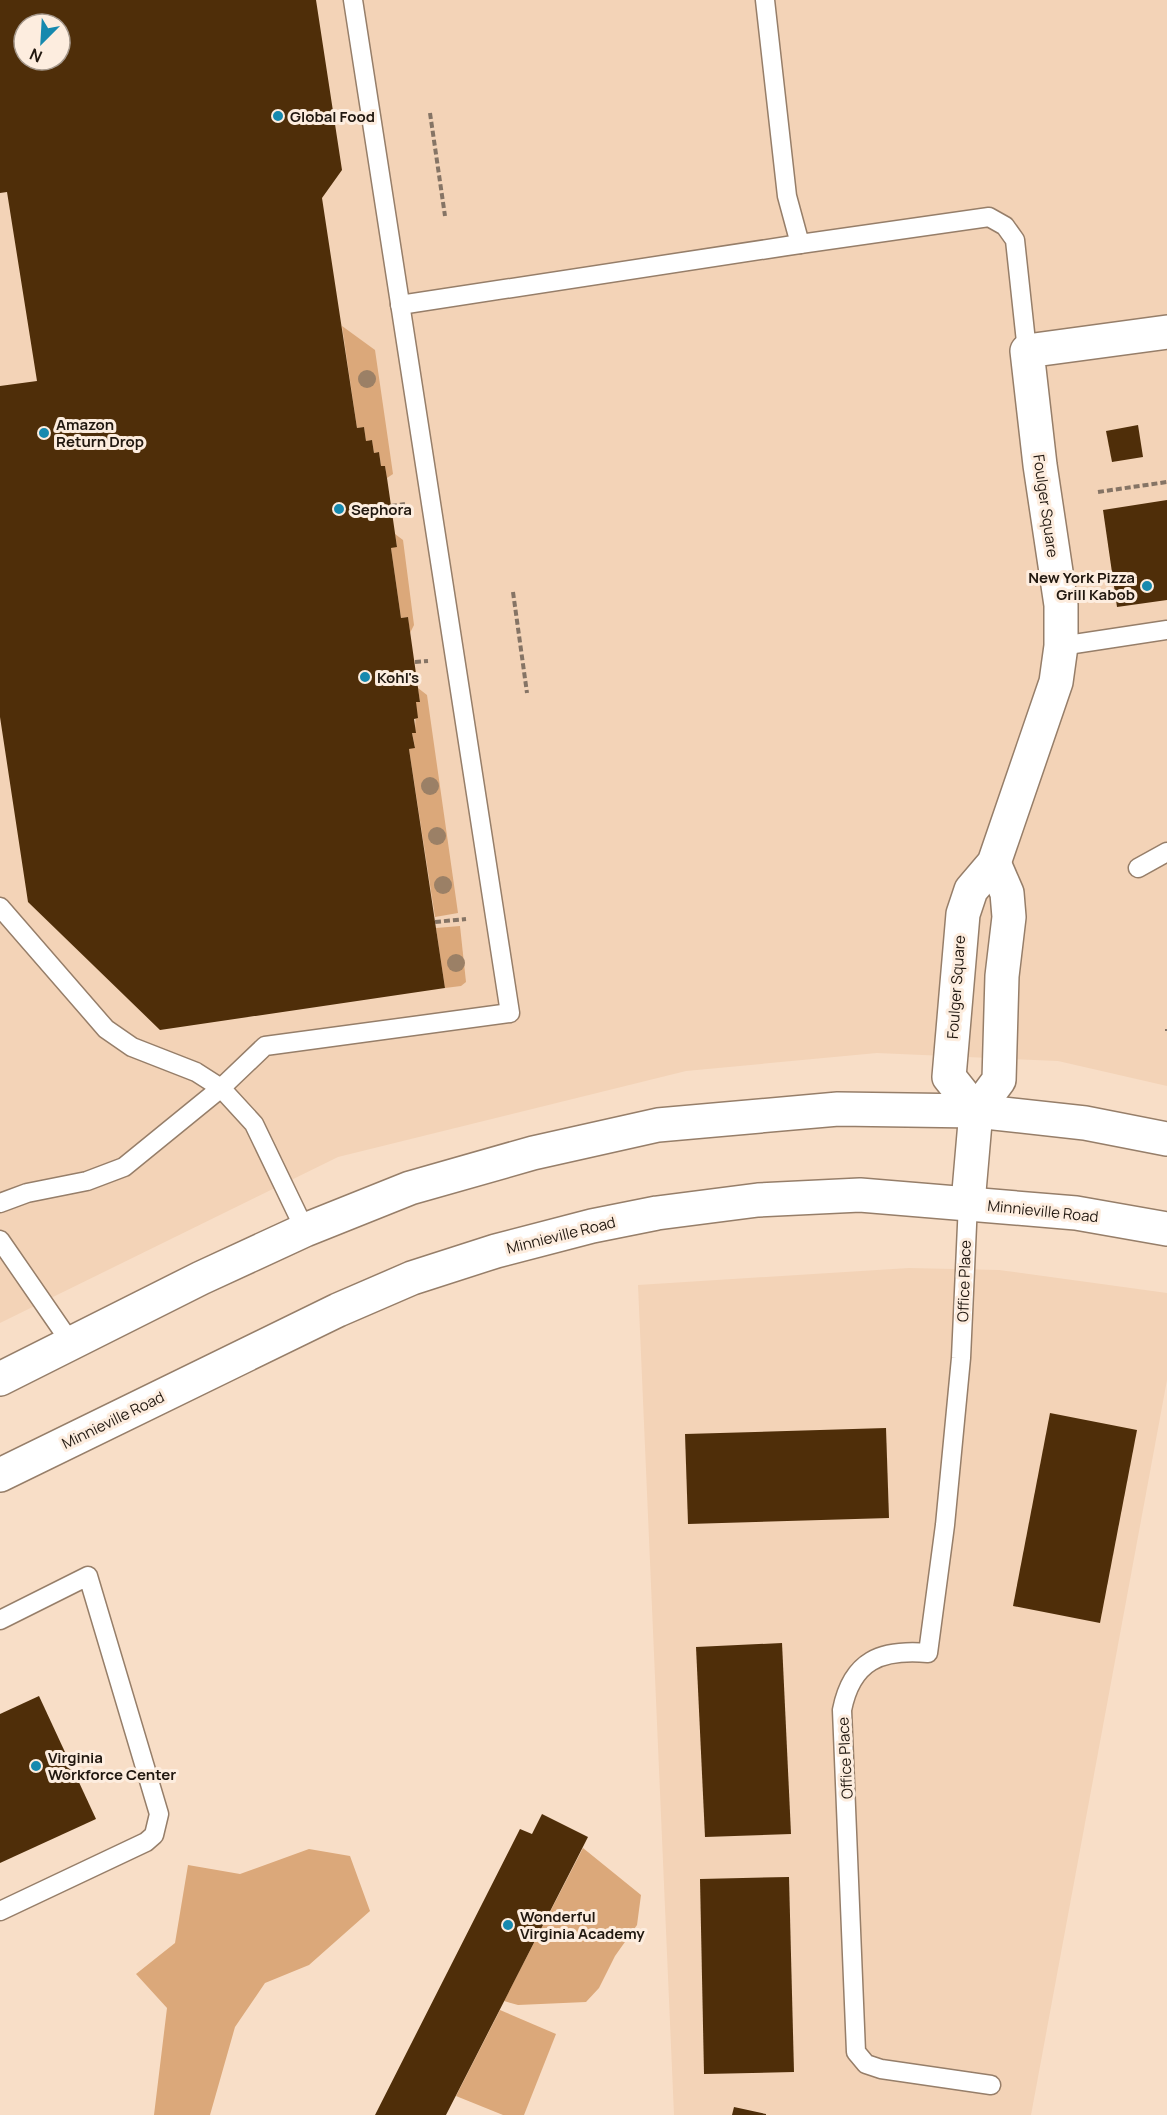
<svg xmlns="http://www.w3.org/2000/svg" width="1167" height="2115" viewBox="0 0 1167 2115" font-family="Manrope,sans-serif">
<rect width="100%" height="100%" fill="#f8dec7"/>
<g fill="#f3d3b7" fill-rule="evenodd">
<path d="M0,0H1167V1086L1058,1061L877,1053L686,1071L338,1157L0,1323ZM24,24H60V60H24Z"/>
<path d="M909,1268L999,1270L1167,1293V1380L1031,2115H674L638,1285Z"/>
</g>
<g fill="#dba87a">
<path d="M342,326L375,350L393,474L387,478L385,466H381L379,452L374,453L372,440L366,441L364,427L357,428Z"/>
<path d="M395,534L403,540L414,625L410,633L408,617L401,618L391,548L397,546Z"/>
<path d="M418,688L427,695L458,913L435,917L409,749L415,747L412,733H415L416,702H420Z"/>
<path d="M460,926L466,982L461,986L445,988L436,928Z"/>
<path d="M583,1848L641,1895L637,1925L615,1956L599,1988L586,2002L518,2005L504,2001Z"/>
<path d="M309,1849L350,1856L370,1911L309,1965L265,1983L235,2027L210,2115H154L167,2008L136,1974L175,1943L188,1865L240,1874Z"/>
<path d="M500,2010L556,2034L524,2115H503L456,2096Z"/>
</g>
<g fill="#4f2e09" fill-rule="evenodd">
<path d="M0,0H316L342,170L322,198L357,428L364,427L366,441L372,440L374,453L379,452L381,466H385L387,478L397,547L391,548L401,618L408,617L420,702H416L418,718L414,719L416,733H412L415,748L409,749L445,988L160,1030L28,902L0,717V386L37,381L7,192L0,193ZM24,24H60V60H24Z"/>
<path d="M1138,425L1143,457L1112,462L1106,431Z"/>
<path d="M1167,500V600L1117,607L1103,510Z"/>
<path d="M1050,1413L1137,1430L1100,1623L1013,1606Z"/>
<path d="M886,1428L889,1518L688,1524L685,1434Z"/>
<path d="M782,1643L791,1834L705,1837L696,1647Z"/>
<path d="M39,1696L96,1819L0,1863V1714Z"/>
<path d="M542,1814L588,1837L446,2115H375L520,1829L532,1834Z"/>
<path d="M789,1877L794,2072L704,2074L700,1879Z"/>
<path d="M734,2107L766,2114V2115H732Z"/>
</g>
<g fill="none" stroke-linecap="round" stroke-linejoin="round">
<g stroke="#967e69" stroke-width="21">
<g id="lane">
<path d="M765,0L787,196L800,244L989,217L1005,226L1015,240L1027,351"/>
<path d="M400,305L800,244"/>
<path d="M1061,646L1167,630"/>
<path d="M1138,868L1167,852"/>
<path d="M0,907L106,1029L132,1047L196,1072L221,1088L254,1124L305,1230"/>
<path d="M0,1203L27,1193L87,1181L124,1167L221,1088L265,1046L510,1013L353,0"/>
<path d="M968,1203L961,1358L945,1525L928,1653C881,1649 852,1660 842,1710L856,2052L866,2064L881,2069L991,2085"/>
<path d="M0,1240L71,1343"/>
<path d="M0,1620L88,1576L159,1814L154,1835L146,1842L0,1911"/>
</g>
</g>
<g stroke="#967e69" stroke-width="36">
<g id="street">
<path d="M976,1111L949,1077L963,914L971,890L994,863L1056,682L1061,646V605L1040,465L1027,351L1167,332"/>
<path d="M968,1203L976,1111L999,1080L1002,976L1009,917L1007,893L994,863"/>
</g>
</g>
<g stroke="#967e69" stroke-width="36">
<g id="primary">
<path d="M0,1379L201,1278L305,1230L410,1188L533,1153L658,1125L838,1109L976,1111L1085,1123L1167,1139"/>
<path d="M0,1475L338,1310L412,1278L496,1251L592,1226L657,1213L758,1200L860,1195L1076,1213L1167,1229"/>
</g>
</g>
<g stroke="#857465" stroke-width="4" stroke-dasharray="6 3" stroke-linecap="butt">
<path d="M430,113L445,216"/>
<path d="M1098,492L1167,482"/>
<path d="M391,506L405,504"/>
<path d="M513,592L527,693"/>
<path d="M415,662L428,661"/>
<path d="M435,922L466,919"/>
<path d="M1167,1031V1029"/>
</g>
<use href="#lane" stroke="#fff" stroke-width="18"/>
<use href="#street" stroke="#fff" stroke-width="33"/>
<use href="#primary" stroke="#fff" stroke-width="33"/>
</g>
<g fill="#9b8066">
<circle cx="367" cy="379" r="9"/>
<circle cx="430" cy="786" r="9"/>
<circle cx="437" cy="836" r="9"/>
<circle cx="443" cy="885" r="9"/>
<circle cx="456" cy="963" r="9"/>
</g>
<g fill="#1689ae" stroke="#fdeddf" stroke-width="2">
<circle cx="278" cy="116" r="6"/>
<circle cx="44" cy="433" r="6"/>
<circle cx="339" cy="509" r="6"/>
<circle cx="1147" cy="586" r="6"/>
<circle cx="365" cy="677" r="6"/>
<circle cx="36" cy="1766" r="6"/>
<circle cx="508" cy="1925" r="6"/>
</g>
<g text-anchor="middle" dominant-baseline="central" stroke-width="6" stroke-linejoin="round" paint-order="stroke">
<g font-size="15" font-weight="bold" fill="#211810" stroke="#fdeddf" text-anchor="start">
<text x="290" y="116">Global Food</text>
<text x="56" y="424">Amazon<tspan x="56" dy="17">Return Drop</tspan></text>
<text x="351" y="509">Sephora</text>
<text x="1135" y="577" text-anchor="end">New York Pizza<tspan x="1135" dy="17">Grill Kabob</tspan></text>
<text x="377" y="677">Kohl's</text>
<text x="48" y="1757">Virginia<tspan x="48" dy="17">Workforce Center</tspan></text>
<text x="520" y="1916">Wonderful<tspan x="520" dy="17">Virginia Academy</tspan></text>
</g>
<g font-size="15" fill="#211810" stroke="#fdeddf">
<text transform="translate(1046 506) rotate(82)">Foulger Square</text>
<text transform="translate(956 987) rotate(-86)">Foulger Square</text>
<text transform="translate(1043 1211) rotate(6)">Minnieville Road</text>
<text transform="translate(561 1235) rotate(-14)">Minnieville Road</text>
<text transform="translate(964 1281) rotate(-88)">Office Place</text>
<text transform="translate(113 1420) rotate(-26)">Minnieville Road</text>
<text transform="translate(845 1758) rotate(-93)">Office Place</text>
</g>
</g>
<g transform="translate(42 42) rotate(204)"><circle r="28" fill="#fdeddf" stroke="#a5988c" stroke-width="1.5"/>
<path d="M0-4.5L10 22L0 15L-10 22Z" fill="#1689ae"/>
<text y="-9" font-size="16" font-weight="bold" text-anchor="middle" fill="#211810">N</text>
</g>
</svg>
